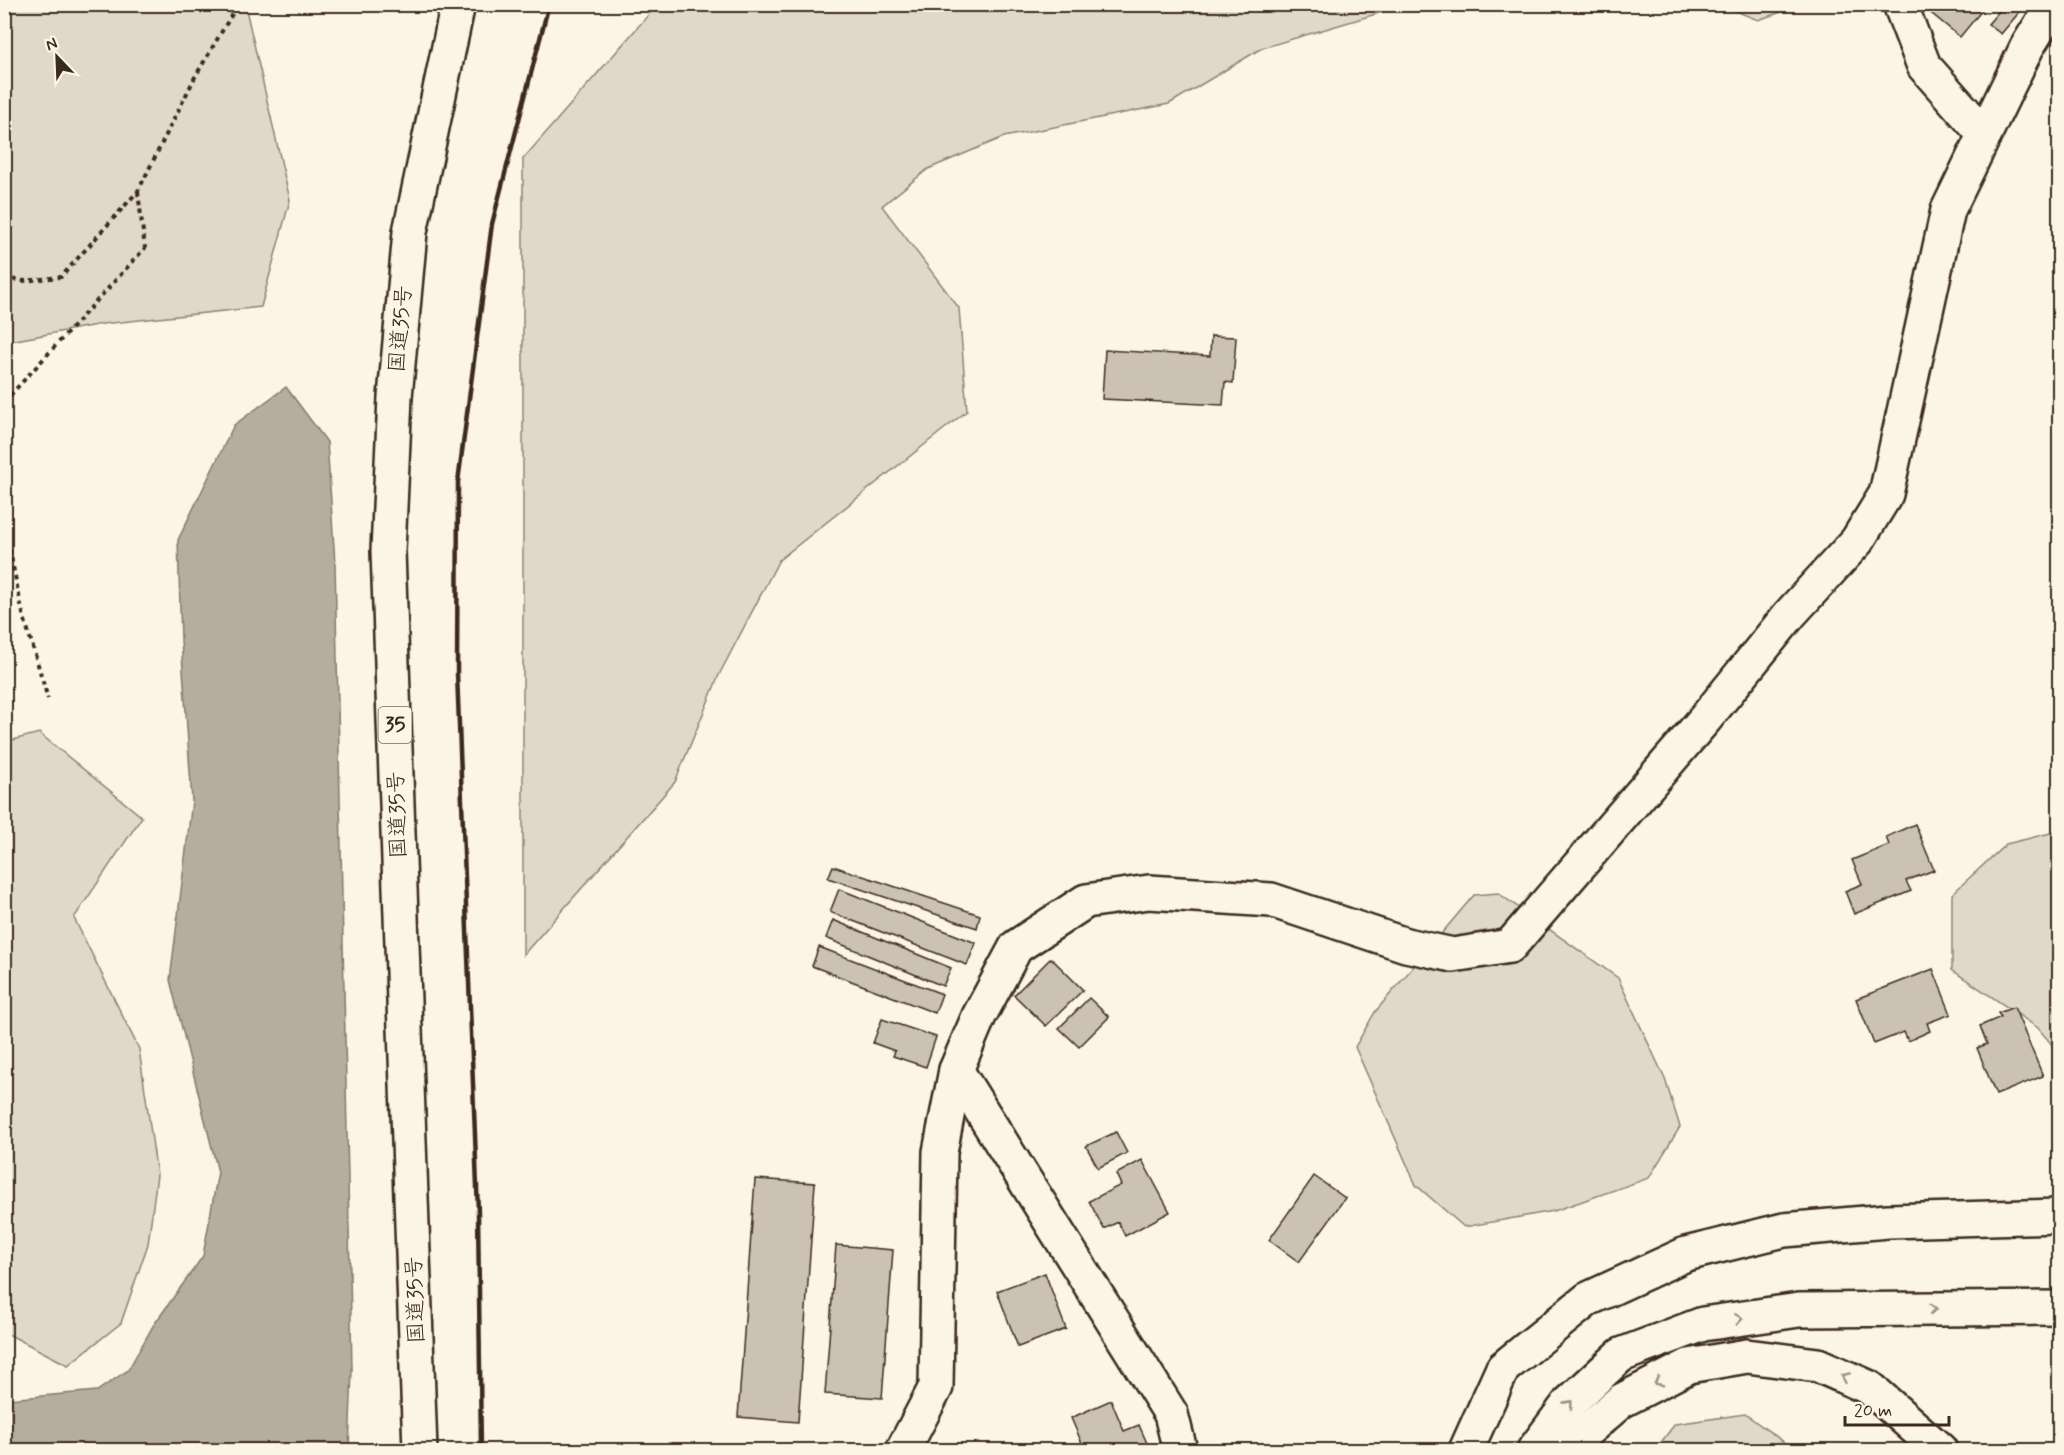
<svg xmlns="http://www.w3.org/2000/svg" width="2064" height="1455" viewBox="0 0 2064 1455" font-family="Mynerve,'Klee One',sans-serif">
<rect width="100%" height="100%" fill="#fcf5e5"/>
<filter id="ink" filterUnits="userSpaceOnUse"><feTurbulence type="fractalNoise" baseFrequency=".0167" numOctaves="2"/><feDisplacementMap in="SourceGraphic" scale="12" xChannelSelector="R" yChannelSelector="G"/><feConvolveMatrix kernelMatrix="1 2 1 2 8 2 1 2 1" color-interpolation-filters="sRGB"/></filter>
<g filter="url(#ink)">
<g fill="#e0d8c8" stroke="#8e8173" stroke-width="1.5">
<path d="M5,4L245,5L290,200L261,307L102,324L5,342Z"/>
<path d="M657,5H1406L1262,48L1169,104L1004,137L928,169L882,206L959,308L967,411L779,560L719,675L675,782L523,955V159Z"/>
<path d="M1802,5L1758,20L1720,5L1802,4Z"/>
<path d="M39,733L142,817L74,918L139,1049L157,1175L148,1244L121,1323L68,1365L4,1332L5,742Z"/>
<path d="M2059,831V1053L2038,1028L1952,970V894L2006,844Z"/>
<path d="M1498,893L1618,978L1665,1079L1680,1127L1649,1178L1554,1211L1464,1227L1416,1185L1355,1047L1375,1012L1474,895Z"/>
<path d="M1745,1414L1795,1450H1655L1675,1424Z"/>
</g>
<path fill="#b7ad9e" stroke="#85796b" stroke-width="1.5" d="M286,387L327,442L335,563L352,1369L349,1450H5V1397L8,1399L97,1391L128,1370L153,1326L203,1256L218,1172L170,980L192,801L181,640L178,540L234,425Z"/>
<g fill="#ccc2b3" stroke="#3b2a1e" stroke-width="1.5">
<path d="M1920,4H1987L1960,37Z"/>
<path d="M2005,4H2016L2022,9L2001,34L1988,24Z"/>
<path d="M1211,336L1236,337L1233,383L1225,382L1223,405L1102,399L1105,350L1210,356Z"/>
<path d="M1915,824L1934,870L1906,881L1911,891L1854,914L1845,891L1862,884L1852,860L1889,845L1886,837Z"/>
<path d="M833,866L980,915L977,928L828,878Z"/>
<path d="M839,889L976,943L967,965L830,912Z"/>
<path d="M833,920L951,968L943,986L826,938Z"/>
<path d="M819,947L942,994L935,1013L812,966Z"/>
<path d="M1051,958L1083,990L1046,1026L1014,995Z"/>
<path d="M1933,969L1951,1014L1927,1023L1930,1031L1908,1041L1904,1032L1874,1044L1856,999Z"/>
<path d="M1089,998L1109,1017L1079,1047L1059,1028Z"/>
<path d="M2014,1007L2043,1076L1996,1095L1977,1048L1987,1044L1980,1026L2001,1017L1998,1013Z"/>
<path d="M882,1019L936,1037L926,1067L893,1056L895,1051L873,1043Z"/>
<path d="M1116,1132L1127,1153L1098,1168L1086,1146Z"/>
<path d="M1142,1160L1170,1212L1125,1236L1118,1222L1104,1229L1089,1201L1121,1185L1116,1174Z"/>
<path d="M1314,1176L1345,1198L1299,1262L1269,1240Z"/>
<path d="M755,1179L815,1183L798,1422L738,1417Z"/>
<path d="M836,1245L893,1250L882,1398L825,1394Z"/>
<path d="M1045,1273L1066,1329L1018,1347L997,1291Z"/>
<path d="M1111,1400L1124,1431L1139,1425L1150,1450H1085L1071,1418Z"/>
</g>
<g fill="none" stroke-linecap="round" stroke-linejoin="round">
<g stroke="#3b2a1e" stroke-width="38">
<g id="minor">
<path d="M1900,4L1924,66L1984,134"/>
<path d="M956,1070L1171,1414L1180,1450"/>
<path d="M903,1450L936,1387L940,1152L956,1070L979,1016L1016,947L1086,901L1149,892L1271,900L1406,945L1453,955L1510,946L1705,719L1790,614L1857,541L1886,494L1948,210L2027,47L2054,4"/>
<path d="M1466,1450L1503,1368L1588,1299L1686,1254L1784,1230L1888,1221L2060,1216"/>
</g>
</g>
<g stroke="#3b2a1e" stroke-width="38">
<g id="highway">
<path d="M420,1450L388,551L395,397L410,232L458,4"/>
<path d="M1534,1450L1569,1403L1621,1355L1703,1324L1799,1310L2060,1308"/>
<path d="M1573,1450L1585,1432L1621,1401L1689,1366L1747,1356L1818,1365L1870,1388L1940,1450"/>
</g>
</g>
<g stroke="#3b2a1e" stroke-width="4" stroke-dasharray="4.5 4.5" stroke-linecap="butt">
<path d="M4,278L23,281L61,277L138,191L195,77L238,4"/>
<path d="M4,402L145,248L138,192"/>
<path d="M4,523L22,610L48,699"/>
</g>
<use href="#minor" stroke="#fcf5e5" stroke-width="33"/>
<use href="#highway" stroke="#fcf5e5" stroke-width="33"/>
<path stroke="#3b2a1e" stroke-width="4.5" d="M481,1450L478,1212L457,673L458,482L492,224L549,4"/>
</g>
<defs><path id="oneway-chevron" d="M-2-3.5L2.5 0L-2 3.5" fill="none" stroke-width="1.6" stroke-linecap="round" stroke-linejoin="round" transform="scale(1.5)"/></defs>
<g stroke="#9c9082">
<use href="#oneway-chevron" transform="translate(1933 1309)"/>
<use href="#oneway-chevron" transform="translate(1739 1319) rotate(-8)"/>
<use href="#oneway-chevron" transform="translate(1845 1377) rotate(-156)"/>
<use href="#oneway-chevron" transform="translate(1658 1382) rotate(152)"/>
<use href="#oneway-chevron" transform="translate(1569 1404) rotate(-48)"/>
</g>
</g>
<g text-anchor="middle" dominant-baseline="central" stroke-width="5" stroke-linejoin="round" paint-order="stroke">
<rect fill="#fcf5e5" stroke="#75675a" stroke-width="1.5" x="378.5" y="707" width="33" height="36" rx="4.5"/>
<g font-size="21" font-weight="bold" fill="#3b2a1e">
<text x="395" y="725">35</text>
</g>
<g font-size="22" fill="#3b2a1e" stroke="#fcf5e5">
<text transform="translate(401 329) rotate(-85)">国道35号</text>
<text transform="translate(398 815) rotate(-92)">国道35号</text>
<text transform="translate(416 1300) rotate(-92)">国道35号</text>
</g>
</g>
<rect width="2064" height="1455" fill="none" stroke="#fcf5e5" stroke-width="24"/>
<rect x="12" y="12" width="2040" height="1431" fill="none" stroke="#3b2a1e" stroke-width="2" filter="url(#ink)"/>
<g transform="translate(57 57) rotate(337)" stroke="#fcf5e5" stroke-width="4.5" paint-order="stroke">
<path d="M0-4.5L10 22L0 15L-10 22Z" fill="#3b2a1e"/>
<text y="-9" font-size="16" font-weight="bold" text-anchor="middle" fill="#3b2a1e">N</text>
</g>
<path d="M1845 1416v9h104v-9" fill="none" stroke="#3b2a1e" stroke-width="3"/>
<text x="1854" y="1416" font-size="18" fill="#3b2a1e" stroke="#fcf5e5" stroke-width="4.5" paint-order="stroke">20 m</text>
</svg>
